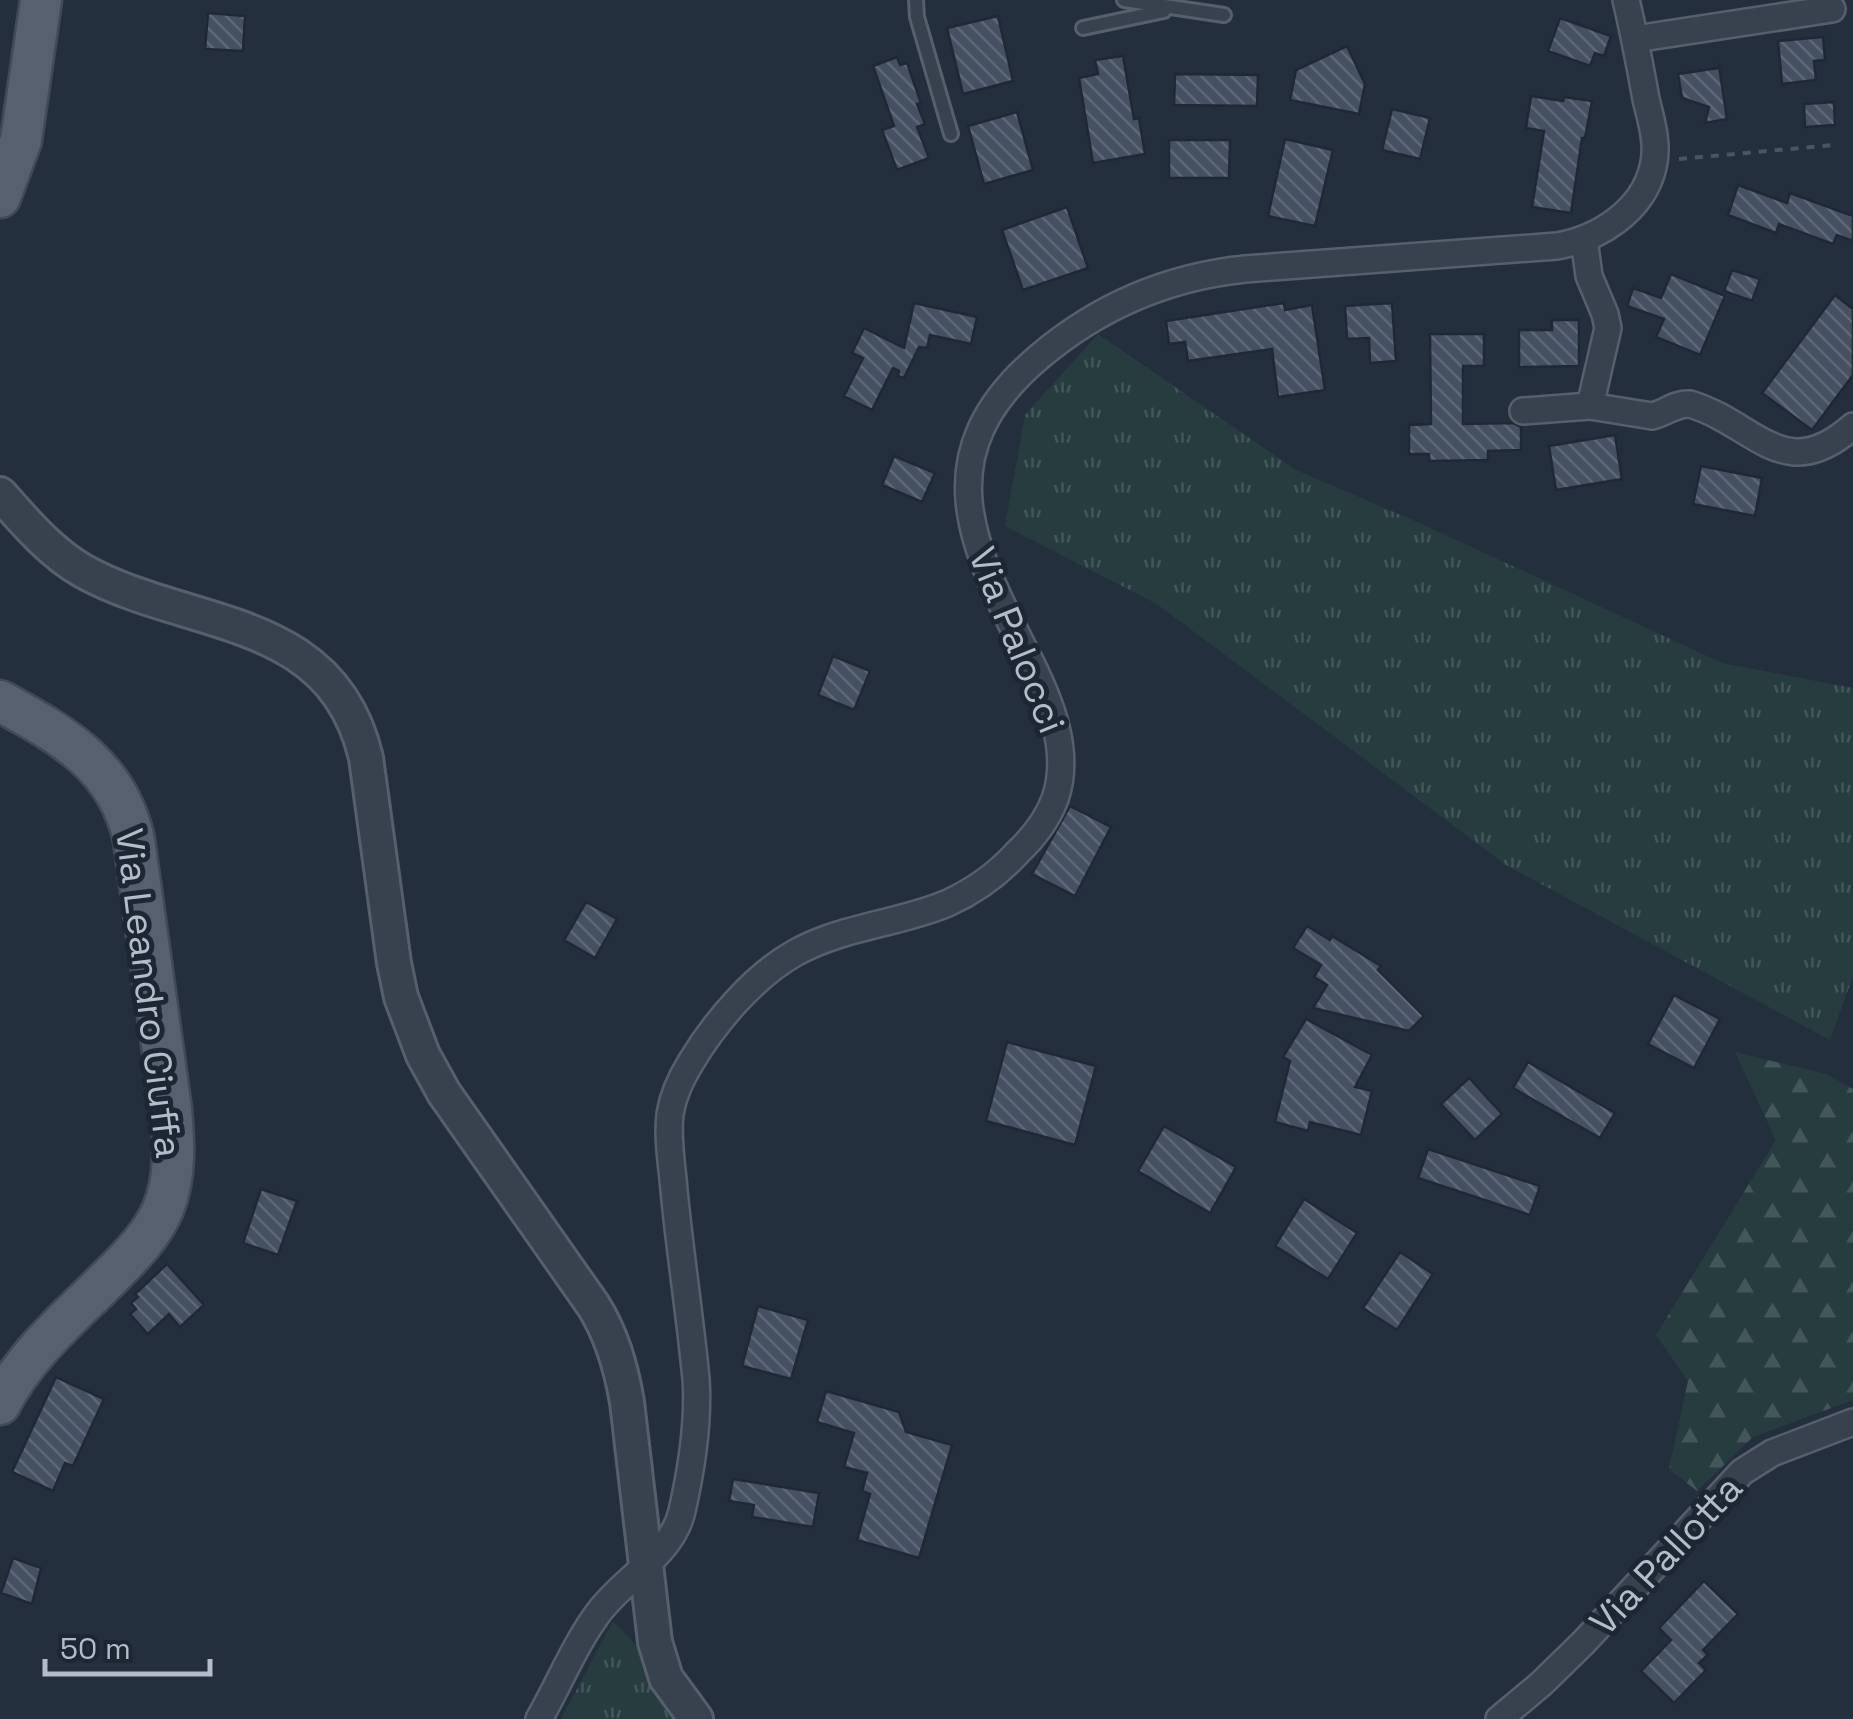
<svg xmlns="http://www.w3.org/2000/svg" width="1853" height="1719" viewBox="0 0 1853 1719" font-family="'Space Grotesk',sans-serif">
<defs>
<pattern id="grass-tufts" width="24" height="20" patternUnits="userSpaceOnUse" patternTransform="scale(2.5)"><rect width="24" height="20" fill="#263c3f"/><path d="M3 7l-1-3M5 7V3M7 7l1-3M15 17l-1-3M17 17v-4M19 17l1-3" fill="none" stroke="#435659"/></pattern>
<pattern id="forest-firs" width="22" height="20" patternUnits="userSpaceOnUse" patternTransform="scale(2.5)"><rect width="22" height="20" fill="#263c3f"/><path d="M5 1l3.5 6h-7zM16 11l3.5 6h-7z" fill="#435659"/></pattern>
<pattern id="building-back-hatch" width="6" height="6" patternUnits="userSpaceOnUse" patternTransform="scale(2.5)"><rect width="6" height="6" fill="#455162"/><path d="M-1 5l2 2M0 0l6 6M5-1l2 2" fill="none" stroke="#5d6877"/></pattern>
</defs>
<rect width="100%" height="100%" fill="#242f3e"/>
<g fill="url(#grass-tufts)">
<path d="M1098,334L1296,470L1424,525L1722,663L1853,688V976L1830,1040L1506,865L1157,604L1005,526L1025,415Z"/>
<path d="M613,1621L642,1651L678,1719H561Z"/>
</g>
<path fill="url(#forest-firs)" d="M1735,1052L1826,1074L1853,1089V1400L1753,1437L1697,1491L1669,1469L1688,1381L1656,1335L1776,1140Z"/>
<g fill="url(#building-back-hatch)" stroke="#1f2835" stroke-width="2.5">
<path d="M208,13L245,16L243,51L205,49Z"/>
<path d="M998,16L1013,81L963,94L947,28Z"/>
<path d="M1560,18L1611,36L1604,56L1595,53L1590,66L1548,51Z"/>
<path d="M1823,37L1825,60L1814,61L1816,80L1782,84L1778,41Z"/>
<path d="M1347,46L1365,84L1359,114L1290,100L1296,70Z"/>
<path d="M1123,56L1134,119L1139,118L1145,154L1093,163L1079,78L1098,74L1095,60Z"/>
<path d="M897,57L900,65L907,63L921,103L917,104L925,124L917,127L929,158L897,170L882,130L894,126L873,66Z"/>
<path d="M1719,66L1727,119L1705,123L1709,107L1682,98L1678,74L1718,68Z"/>
<path d="M1175,74L1258,75L1257,106L1174,105Z"/>
<path d="M1531,96L1563,101L1564,97L1592,101L1585,138H1582L1571,213L1532,207L1544,131L1526,128Z"/>
<path d="M1834,102L1835,125L1805,127L1804,104Z"/>
<path d="M1392,109L1430,118L1420,159L1382,150Z"/>
<path d="M1017,112L1033,170L984,184L968,126Z"/>
<path d="M1285,139L1333,150L1315,226L1268,216Z"/>
<path d="M1169,140H1230L1229,178H1169Z"/>
<path d="M1738,185L1787,203L1790,193L1853,216V241L1837,235L1833,244L1779,224L1776,233L1728,215Z"/>
<path d="M1067,207L1088,268L1023,290L1002,230Z"/>
<path d="M1732,270L1760,279L1752,301L1724,291Z"/>
<path d="M1671,274L1725,296L1700,355L1656,337L1664,319L1627,306L1633,288L1661,298Z"/>
<path d="M1835,295L1853,309V375L1812,430L1762,393Z"/>
<path d="M914,303L977,317L971,344L930,335L927,348L919,347L904,378L898,376L899,371L893,368L872,410L844,396L863,358L852,353L864,328L904,348Z"/>
<path d="M1284,303L1285,310L1312,305L1325,390L1278,397L1272,349L1188,361L1185,342L1169,344L1166,321Z"/>
<path d="M1392,303L1396,361L1370,363L1369,338L1347,339L1345,306Z"/>
<path d="M1552,320H1579V366L1519,367V330H1552Z"/>
<path d="M1430,334H1484V366H1463V424L1513,423L1521,427V450L1488,451V460L1429,461V454H1409V425L1431,424Z"/>
<path d="M1615,435L1622,479L1556,490L1549,446Z"/>
<path d="M894,456L935,473L922,502L882,485Z"/>
<path d="M1701,466L1762,478L1755,516L1693,504Z"/>
<path d="M833,656L870,671L854,710L818,695Z"/>
<path d="M1070,806L1111,827L1075,896L1032,874Z"/>
<path d="M586,902L617,919L595,958L564,940Z"/>
<path d="M1307,926L1330,940L1332,936L1381,966L1378,970L1424,1016L1409,1031L1313,1008L1327,985L1314,977L1321,965L1293,948Z"/>
<path d="M1674,995L1720,1019L1694,1068L1648,1044Z"/>
<path d="M1306,1019L1372,1055L1355,1087L1372,1091L1361,1135L1310,1122L1308,1131L1275,1122L1290,1061L1283,1057Z"/>
<path d="M1007,1042L1096,1066L1075,1145L986,1121Z"/>
<path d="M1528,1062L1615,1113L1600,1138L1513,1088Z"/>
<path d="M1469,1078L1502,1114L1475,1140L1441,1104Z"/>
<path d="M1164,1126L1236,1167L1210,1213L1138,1171Z"/>
<path d="M1428,1149L1540,1186L1530,1215L1418,1178Z"/>
<path d="M261,1189L297,1201L278,1255L243,1243Z"/>
<path d="M1304,1199L1357,1233L1328,1279L1275,1246Z"/>
<path d="M1400,1252L1433,1274L1397,1330L1363,1308Z"/>
<path d="M167,1264L204,1305L180,1327L169,1314L148,1334L130,1314L136,1309L131,1303L138,1297L135,1294Z"/>
<path d="M758,1306L808,1320L791,1379L742,1366Z"/>
<path d="M56,1377L104,1399L73,1466L65,1463L53,1491L12,1472Z"/>
<path d="M826,1391L899,1412L906,1432L952,1445L919,1558L857,1540L870,1494L862,1491L867,1473L844,1467L854,1433L817,1422Z"/>
<path d="M733,1479L819,1493L813,1527L752,1517L754,1505L729,1501Z"/>
<path d="M13,1558L41,1568L32,1604L1,1593Z"/>
<path d="M1704,1581L1738,1614L1703,1650L1708,1655L1699,1663L1706,1670L1674,1703L1641,1671L1671,1640L1659,1628Z"/>
</g>
<g fill="none" stroke-linecap="round" stroke-linejoin="round">
<g stroke="#565f6c" stroke-width="18">
<g id="service">
<path d="M916,0L917,17L951,134"/>
<path d="M1124,0L1224,15"/>
<path d="M1083,28L1164,11"/>
</g>
</g>
<g stroke="#565f6c" stroke-width="30">
<g id="minor">
<path d="M1635,39L1832,9"/>
<path d="M1584,239L1589,276L1605,314L1608,328L1590,406L1652,416C1666,413 1675,403 1690,404C1756,424 1784,487 1853,426"/>
<path d="M1523,411L1590,406"/>
<path d="M539,1719C559,1684 575,1644 599,1612C625,1577 672,1555 682,1511C692,1467 699,1423 696,1379C690,1316 680,1253 674,1190C672,1165 667,1139 670,1114C673,1095 681,1078 691,1062C715,1022 754,976 795,953C843,926 899,924 948,903C974,891 998,874 1017,853C1033,838 1047,820 1055,799C1071,753 1051,703 1031,663C973,549 922,456 1039,357C1098,307 1168,277 1245,269L1557,246C1598,239 1643,211 1653,167C1659,145 1651,120 1646,99C1640,66 1634,33 1626,0"/>
<path d="M1499,1719L1541,1684L1584,1642L1742,1472L1772,1453L1853,1422"/>
</g>
</g>
<g stroke="#565f6c" stroke-width="38">
<path id="tertiary" d="M0,494C25,522 50,552 83,571C189,630 332,612 366,758L394,963L401,997L423,1055L444,1093L593,1305C612,1335 621,1367 627,1402L655,1642L666,1678L696,1719"/>
</g>
<g stroke="#414a57" stroke-width="45">
<g id="primary">
<path d="M0,197L21,140L41,0"/>
<path d="M0,701C62,735 118,765 134,840L171,1109C174,1143 176,1177 163,1209C152,1235 131,1256 111,1276C72,1315 26,1353 0,1404"/>
</g>
</g>
<path stroke="#44595c" stroke-width="4" stroke-dasharray="8 8" stroke-linecap="butt" d="M1679,159L1834,145"/>
<use href="#service" stroke="#38414e" stroke-width="12"/>
<use href="#minor" stroke="#38414e" stroke-width="25"/>
<use href="#tertiary" stroke="#38414e" stroke-width="32"/>
<use href="#primary" stroke="#56606e" stroke-width="40"/>
</g>
<g text-anchor="middle" dominant-baseline="central" stroke-width="10" stroke-linejoin="round" paint-order="stroke">
<g font-size="38" fill="#b4bcc9" stroke="#1d2633">
<text transform="translate(1017 640) rotate(68)">Via Palocci</text>
<text transform="translate(149 993) rotate(83)">Via Leandro Ciuffa</text>
<text transform="translate(1666 1555) rotate(-47)">Via Pallotta</text>
</g>
</g>
<path d="M45 1659v15h165v-15" fill="none" stroke="#b4bcc9" stroke-width="5"/>
<text x="60" y="1659" font-size="30" fill="#b4bcc9" stroke="#1d2633" stroke-width="8" paint-order="stroke">50 m</text>
</svg>
